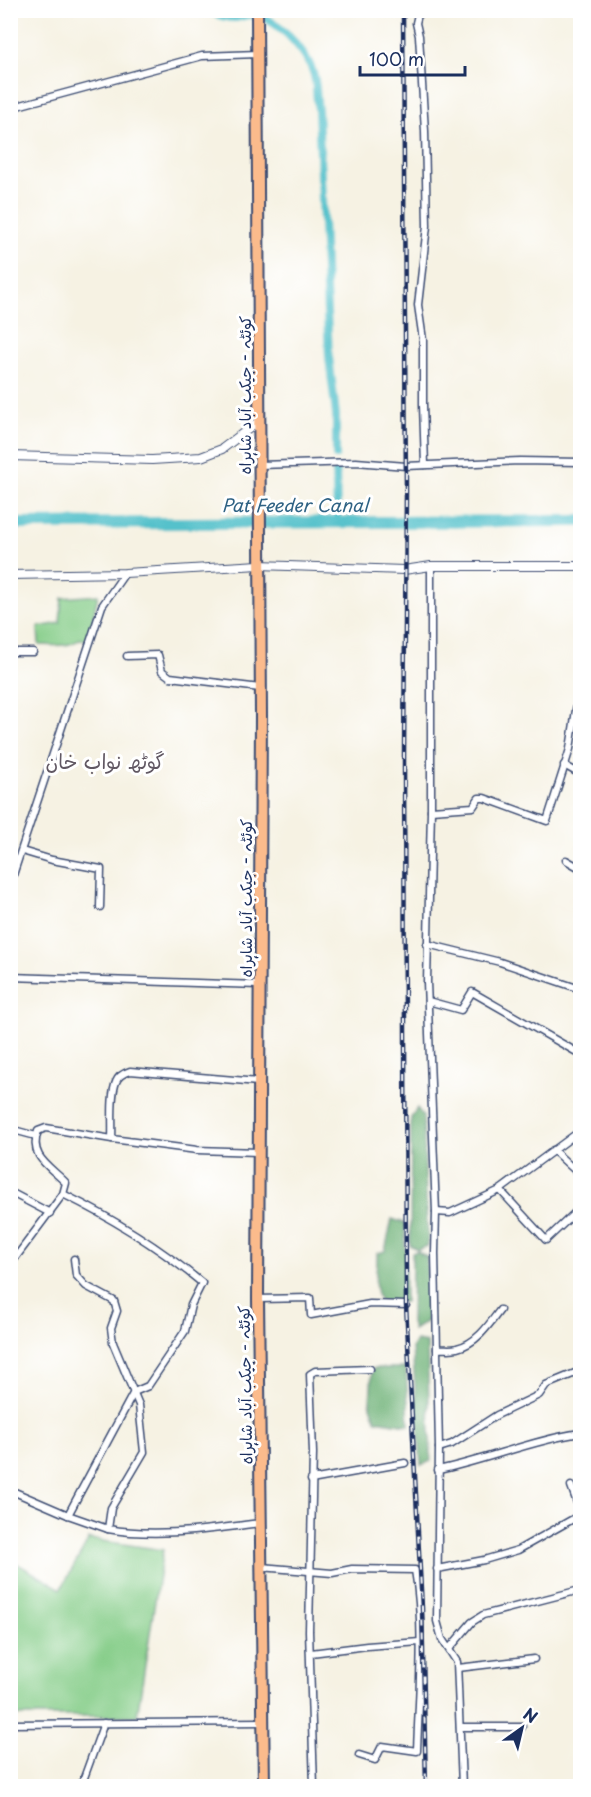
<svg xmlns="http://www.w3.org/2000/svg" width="591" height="1797" viewBox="0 0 591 1797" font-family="'Playpen Sans','Playpen Sans Arabic',sans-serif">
<rect width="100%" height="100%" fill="#fff"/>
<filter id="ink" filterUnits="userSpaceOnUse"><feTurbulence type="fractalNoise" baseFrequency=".0167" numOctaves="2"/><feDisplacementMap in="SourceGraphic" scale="12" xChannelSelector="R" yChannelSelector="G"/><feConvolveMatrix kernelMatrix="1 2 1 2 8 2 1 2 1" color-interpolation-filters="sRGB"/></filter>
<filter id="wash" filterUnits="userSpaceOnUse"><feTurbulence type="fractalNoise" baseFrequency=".008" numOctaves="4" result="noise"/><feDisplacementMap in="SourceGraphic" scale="24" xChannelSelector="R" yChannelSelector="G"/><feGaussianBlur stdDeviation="1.35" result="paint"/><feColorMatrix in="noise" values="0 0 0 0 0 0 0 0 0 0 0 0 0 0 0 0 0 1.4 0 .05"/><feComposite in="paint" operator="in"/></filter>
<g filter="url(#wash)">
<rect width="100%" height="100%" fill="#f6f2e3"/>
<g fill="#87ce8a" stroke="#517e74" stroke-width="1.5">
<path d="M98,595L88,640L79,639C70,648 51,645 39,645L38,627L60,623L62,598Z"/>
<path d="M89,1539L163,1550L137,1716H11V1560L61,1589Z"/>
</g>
<g fill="#6db176" stroke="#44706a" stroke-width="1.5">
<path d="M417,1108L423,1116L428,1246L417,1250L410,1245L411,1118Z"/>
<path d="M392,1219L405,1223V1302H380C371,1284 378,1272 377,1253L385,1251Z"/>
<path d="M417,1251L427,1257V1321L413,1330L411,1323L412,1253Z"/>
<path d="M416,1341L427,1343L431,1461L421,1465L412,1348Z"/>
<path d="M374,1368H406L409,1425L376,1420L370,1403L372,1371Z"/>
</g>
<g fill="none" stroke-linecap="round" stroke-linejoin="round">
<g stroke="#54c1cb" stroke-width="8">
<path d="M208,10C215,15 227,18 235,18C240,18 244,15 249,15C273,13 306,50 313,72C317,83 316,98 318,109L329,357L336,415V455"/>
<path d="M336,470L337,522"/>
</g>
<path stroke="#54c1cb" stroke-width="12" d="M10,524L580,521"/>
</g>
</g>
<g filter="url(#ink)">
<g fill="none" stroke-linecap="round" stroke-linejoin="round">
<g stroke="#3c4c72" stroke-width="9">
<g id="minor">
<path d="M419,10L416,23L419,36L425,131L427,226L418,305L423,340V405L425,465"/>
<path d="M10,108L202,56L258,54"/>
<path d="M259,465L356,462L406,466L520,461L580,462"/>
<path d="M431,566V810L427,982L436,1212L435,1253L439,1448L437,1621L442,1639L457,1662L462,1786"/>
<path d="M10,652H33"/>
<path d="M127,656L158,655L162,671L170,677L260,688"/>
<path d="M564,765L580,774"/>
<path d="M431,810L473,807L479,798H484L547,821L570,749L580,684"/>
<path d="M22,851L52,860L101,869L100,907"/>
<path d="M566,860L580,868"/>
<path d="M10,884L102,606L125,573"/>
<path d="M427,944L500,962L580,989"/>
<path d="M10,977L259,985"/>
<path d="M428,1001L461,1010L472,992L580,1054"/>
<path d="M10,1129L36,1136"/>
<path d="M112,1139C113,1123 110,1097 116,1082C118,1076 124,1073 130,1071L258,1082"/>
<path d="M553,1150L580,1175"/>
<path d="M500,1190L546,1240L580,1208"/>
<path d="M10,1192L50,1213"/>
<path d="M63,1194L66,1183C51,1167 28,1157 38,1131L46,1128L112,1139L197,1150L258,1152"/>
<path d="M436,1212L450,1213L500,1190L580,1131"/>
<path d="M74,1259L76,1275L86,1286L114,1301L117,1311L111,1328L113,1343L139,1405L144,1452L111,1508L108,1529C159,1538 210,1529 261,1523"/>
<path d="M10,1265L63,1194C114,1219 159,1247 202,1283L191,1305L185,1331L148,1386L134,1392L68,1515"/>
<path d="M258,1299L310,1298L311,1315L370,1304L406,1305"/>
<path d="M437,1349C443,1348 451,1350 457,1348C476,1344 489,1325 500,1310"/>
<path d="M439,1448L452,1444L497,1415L539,1395L546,1385L580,1371"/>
<path d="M438,1470C487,1460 532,1440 580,1433"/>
<path d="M311,1480L405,1463"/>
<path d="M571,1486L580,1511"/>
<path d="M10,1490L68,1515L108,1529"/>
<path d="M261,1567L332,1573L352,1569L415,1570C425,1629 419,1691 417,1751L382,1746L375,1760L359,1755"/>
<path d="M437,1569L484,1560L518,1550L580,1515"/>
<path d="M449,1649L472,1622L483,1615L580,1590"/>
<path d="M311,1653L367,1646L420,1642"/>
<path d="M458,1668L534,1659"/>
<path d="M10,1724L263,1722"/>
<path d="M460,1727H522"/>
<path d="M81,1786L104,1723"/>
<path d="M314,1786L309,1631L313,1453L310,1374L315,1371L370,1369"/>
</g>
</g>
<g stroke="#3c4c72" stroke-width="10">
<g id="tertiary">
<path d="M10,456L152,460L201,457L222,449L259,421"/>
<path d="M10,575L125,573L259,565L404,570L431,566H580"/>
</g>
</g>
<g stroke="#3c4c72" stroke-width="14">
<path id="trunk" d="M257,10L261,715L258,1299L264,1786"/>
</g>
<use href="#minor" stroke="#fff" stroke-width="6"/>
<use href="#tertiary" stroke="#fff" stroke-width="8"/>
<use href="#trunk" stroke="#fbbb8c" stroke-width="10"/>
<g stroke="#1b2f5e" stroke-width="4.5">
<path id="rail" d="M403,10L406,491L404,757L406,1305L422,1608L426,1786"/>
</g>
<use href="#rail" stroke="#fff" stroke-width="2" stroke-dasharray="7" stroke-linecap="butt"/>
</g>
</g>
<g text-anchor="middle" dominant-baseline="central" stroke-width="6" stroke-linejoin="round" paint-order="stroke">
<g font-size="16" fill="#1b2f5e" stroke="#fff">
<text transform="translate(244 395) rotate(-90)">کوئٹہ - جیکب آباد شاہراہ</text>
<text transform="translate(245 898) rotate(-90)">کوئٹہ - جیکب آباد شاہراہ</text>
<text transform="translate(244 1385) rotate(-91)">کوئٹہ - جیکب آباد شاہراہ</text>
</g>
<g font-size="18" font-style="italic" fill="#2f6284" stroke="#fff">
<text x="295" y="504">Pat Feeder Canal</text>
</g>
<g font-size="20" fill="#615863" stroke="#fff">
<text x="105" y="761">گوٹھ نواب خان</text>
</g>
</g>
<rect width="591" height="1797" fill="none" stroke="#fff" stroke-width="36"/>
<g transform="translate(522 1728) rotate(34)" stroke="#ffffff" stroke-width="4.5" paint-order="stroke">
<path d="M0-4.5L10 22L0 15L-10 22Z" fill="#1b2f5e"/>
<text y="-9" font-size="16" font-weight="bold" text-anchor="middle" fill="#1b2f5e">N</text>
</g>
<path d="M360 66v9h105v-9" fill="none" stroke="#1b2f5e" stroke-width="3"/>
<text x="369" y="66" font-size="18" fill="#1b2f5e" stroke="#ffffff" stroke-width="4.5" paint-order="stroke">100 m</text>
</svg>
